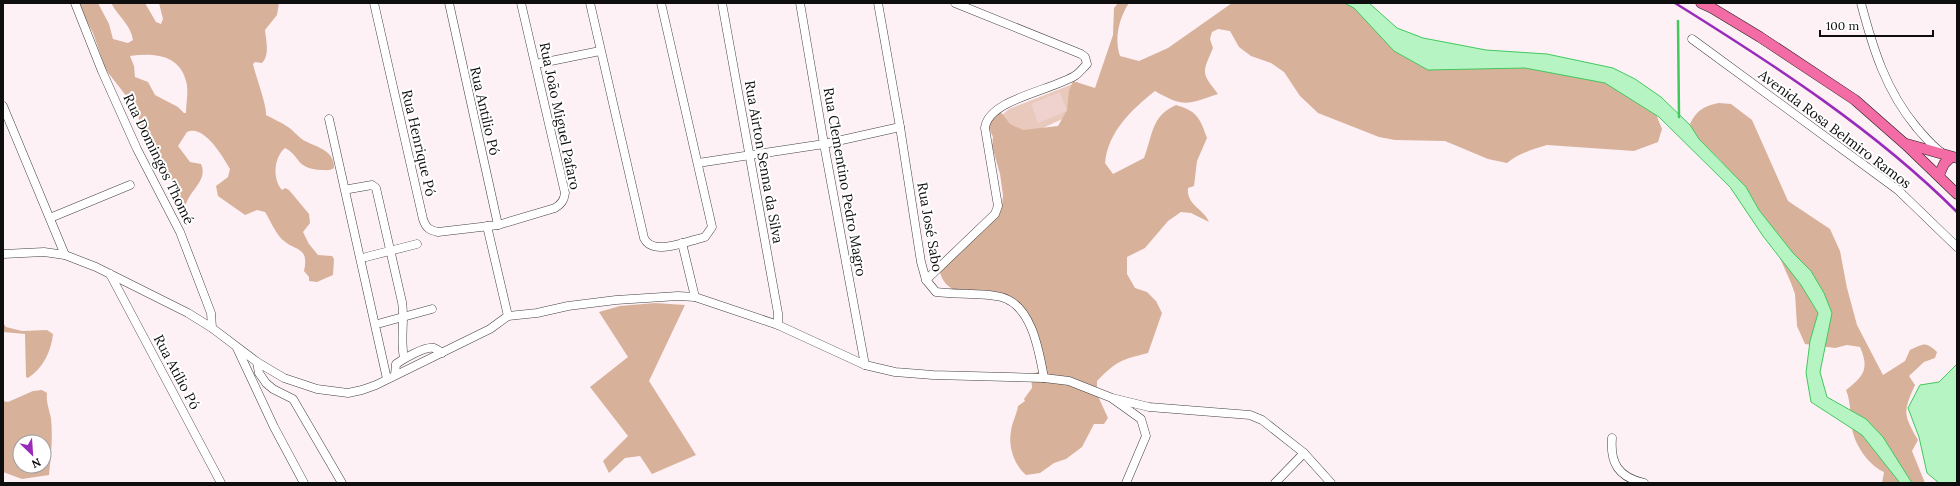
<svg xmlns="http://www.w3.org/2000/svg" width="1960" height="486" viewBox="0 0 1960 486" font-family="Lora,serif">
<rect width="100%" height="100%" fill="#fef1f6"/>
<path fill="#e8c9bb" d="M1078,82L1077,97L1073,114L1028,135L996,128L1002,115L1009,109Z"/>
<g fill="#d8b19b" fill-rule="evenodd">
<path d="M77,3H98L109,24L113,39L128,43L133,40C131,25 118,16 111,3H145L156,22L161,24L163,19L159,3H279L277,15L265,30C266,40 270,55 262,63L255,62L253,64C256,77 267,105 266,115C273,119 281,122 288,127C294,131 298,137 305,141C317,147 335,151 334,168C330,171 326,170 322,170C295,169 301,156 285,148C274,157 272,179 282,190L285,188L289,190L309,214L310,223L303,232L309,244L318,255L332,256L334,259L333,275L317,282L309,281V277L304,271C310,244 292,252 280,237C274,230 270,220 265,212L257,210L245,215L218,196L216,186L228,177L230,169C223,157 204,124 187,132L178,146L190,162L201,164C208,180 191,189 186,204L178,202L176,189L169,175L167,165L153,153L143,139L140,130L138,111L106,70L93,33ZM130,56C153,53 179,54 186,81C189,91 186,103 186,113H184L178,107L155,95L148,82L135,77L134,66Z"/>
<path d="M1118,3H1129C1119,18 1114,39 1120,56L1139,61L1168,48L1232,3H1350L1413,45L1597,66L1653,107L1662,129L1658,142L1634,151L1547,145C1533,149 1518,154 1507,163L1488,159L1445,141L1395,140L1379,137L1318,113L1300,96L1284,72L1271,63L1251,56L1239,47L1230,31L1218,29L1212,32L1210,39L1213,48C1202,74 1201,72 1218,94C1188,104 1184,108 1155,91C1131,110 1108,132 1105,163L1113,174L1144,158C1153,135 1151,116 1176,105C1197,111 1200,118 1207,138L1197,161L1194,186L1188,188C1186,205 1204,209 1209,222L1191,213L1181,212L1168,221L1145,248L1127,257V274L1135,288L1147,292L1156,301L1162,313L1148,353C1120,360 1117,361 1097,381V394L1108,418L1104,424H1094L1082,447L1066,459L1054,463L1040,473L1026,475C1014,465 1008,446 1011,431C1012,422 1017,414 1018,406L1025,401L1024,399L1032,388L1031,374C1039,372 1043,371 1045,363L1033,325L1011,301L1007,305L1004,299C984,296 945,298 940,272L992,218L1002,205L1003,195L1000,174L992,146L993,137L989,128V120L1000,111L1010,124L1023,130L1058,126L1067,110L1069,91L1073,81L1095,88L1113,35L1114,8Z"/>
<path d="M1719,103L1731,104L1752,120L1788,201L1830,229L1840,251L1847,288L1857,325L1883,375L1905,361L1910,350C1924,344 1925,341 1937,352L1935,358L1924,362L1909,376L1915,385C1903,412 1903,414 1918,440L1912,451L1925,483H1882L1884,472C1870,466 1857,448 1853,433C1849,419 1852,404 1846,390C1863,376 1870,370 1860,347L1847,345L1835,348L1805,344L1797,326L1795,294L1791,283L1765,224L1721,161L1695,135L1690,124C1697,110 1704,106 1719,103Z"/>
<path d="M655,303L685,305L649,381L696,455L652,474L640,456L625,458L609,473L603,461L628,436L590,387L628,357L599,312L620,306Z"/>
<path d="M3,323L6,327L22,331L47,330L53,334C51,352 43,368 28,378L26,377L25,334L3,332Z"/>
<path d="M42,390L47,393C46,402 49,409 51,418C53,437 51,456 49,475L22,479L3,472V401L8,402L33,391ZM20,442H44V466H20Z"/>
</g>
<path fill="#efd2cd" d="M1060,92L1067,111L1038,123L1031,104Z"/>
<g fill="#b7f4c3" stroke="#41c85e">
<path d="M1344,3H1369L1397,28L1423,38L1486,50L1547,54L1613,68L1635,79L1661,97L1690,125L1699,139L1746,187L1759,210L1793,253L1811,271L1824,293L1832,313L1820,372L1827,397L1866,419L1883,437L1912,483H1900L1862,435L1811,402L1806,373L1810,341L1818,313L1801,285L1763,236L1730,187L1659,117L1605,83L1525,68L1428,70L1394,51L1354,8Z"/>
<path d="M1957,364V483H1939L1927,473L1919,437L1908,408L1920,385L1939,382Z"/>
</g>
<g fill="none" stroke-linecap="round" stroke-linejoin="round">
<path stroke="#41c85e" stroke-width="2.5" d="M1678,21L1679,117"/>
<g stroke="#414141" stroke-width="9">
<g id="minor">
<path d="M75,3L102,71L137,149L180,232L211,313L212,328"/>
<path d="M374,3L423,219C426,228 429,230 438,232L498,225L555,208C561,204 564,201 565,193L521,3"/>
<path d="M449,3L498,225"/>
<path d="M590,3L644,238C652,256 684,242 698,239L705,237L712,227L661,3"/>
<path d="M722,3L778,313V325"/>
<path d="M800,3L824,144L865,365"/>
<path d="M878,3L900,127L921,262L926,280L936,292C957,295 982,292 1001,297C1032,305 1039,351 1044,378"/>
<path d="M1861,3C1873,49 1886,91 1917,128C1925,137 1932,146 1941,152"/>
<path d="M1692,39L1898,190L1957,247"/>
<path d="M536,64L600,51"/>
<path d="M3,106L65,255"/>
<path d="M329,119L387,379"/>
<path d="M698,163L824,144L900,127"/>
<path d="M349,189L372,185L376,188L402,302C405,320 400,340 404,358"/>
<path d="M50,218L130,185"/>
<path d="M487,226L508,316"/>
<path d="M682,243L695,297"/>
<path d="M3,254L44,252L65,255L96,267L188,313L212,328L257,362L284,378L317,389L348,393L362,390L376,385L490,329L508,316L537,313L568,306L616,300L678,296L695,297L778,325L865,365L895,372L933,375L1044,378L1069,381L1112,398L1149,407L1250,415L1262,420L1304,453L1331,483"/>
<path d="M366,257L417,244"/>
<path d="M110,274L221,483"/>
<path d="M926,280L995,214L998,206L985,128C988,99 1054,90 1076,75C1080,72 1083,68 1087,64L1085,57L1081,54L955,3"/>
<path d="M381,323L432,309"/>
<path d="M237,348L274,427L304,483"/>
<path d="M257,362L259,373L266,383L273,389L293,399L342,483"/>
<path d="M395,375L396,364C403,359 425,346 434,348C436,349 440,351 442,353"/>
<path d="M1113,399L1141,419L1146,436L1126,483"/>
<path d="M1612,438C1610,463 1618,477 1644,483"/>
<path d="M1275,483L1304,453"/>
</g>
</g>
<g stroke="#1f1f1f" stroke-width="11">
<g id="major">
<path d="M1701,3L1712,8L1760,37L1855,100L1905,144L1957,194"/>
<path d="M1907,144L1957,158"/>
<path d="M1939,175L1944,164L1951,157"/>
</g>
</g>
<use href="#minor" stroke="#fff" stroke-width="8"/>
<use href="#major" stroke="#f36ca5" stroke-width="10"/>
<path stroke="#992bba" stroke-width="2.5" d="M1675,3C1773,64 1875,130 1957,212"/>
</g>
<g text-anchor="middle" dominant-baseline="central" stroke-width="4" stroke-linejoin="round" paint-order="stroke">
<g font-size="14" fill="#0e0e0e" stroke="#fff">
<text transform="translate(485 111) rotate(77)">Rua Antilio Pó</text>
<text transform="translate(560 116) rotate(78)">Rua João Miguel Pafaro</text>
<text transform="translate(1835 129) rotate(37)">Avenida Rosa Belmiro Ramos</text>
<text transform="translate(419 143) rotate(77)">Rua Henrique Pó</text>
<text transform="translate(159 159) rotate(64)">Rua Domingos Thomé</text>
<text transform="translate(764 162) rotate(80)">Rua Airton Senna da Silva</text>
<text transform="translate(845 182) rotate(80)">Rua Clementino Pedro Magro</text>
<text transform="translate(930 227) rotate(80)">Rua José Sabo</text>
<text transform="translate(177 372) rotate(62)">Rua Atílio Pó</text>
</g>
</g>
<rect width="1960" height="486" fill="none" stroke="#0e0e0e" stroke-width="8"/>
<g transform="translate(32 454) rotate(155)"><circle r="19" fill="#ffffff" stroke="#9f9f9f"/>
<path d="M0-3L7 15L0 10L-7 15Z" fill="#992bba"/>
<text y="-6" font-size="11" font-weight="bold" text-anchor="middle" fill="#0e0e0e">N</text>
</g>
<path d="M1820 30v6h113v-6" fill="none" stroke="#0e0e0e" stroke-width="2"/>
<text x="1826" y="30" font-size="12" fill="#0e0e0e" stroke="#ffffff" stroke-width="3" paint-order="stroke">100 m</text>
</svg>
